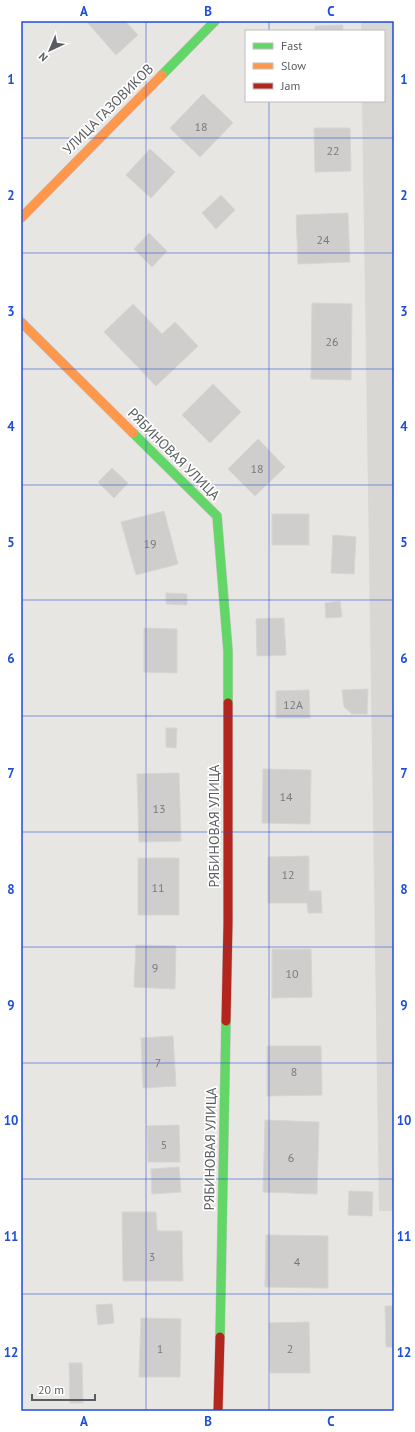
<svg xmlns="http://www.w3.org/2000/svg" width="415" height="1432" viewBox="0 0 415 1432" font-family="'PT Sans',sans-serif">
<rect width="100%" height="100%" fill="#e8e6e3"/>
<path fill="#d9d7d4" d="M361,21H394V1211H379L362,101H384V31H361Z"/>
<g fill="#d0cecc" stroke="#d7d5d2">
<path d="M86,21H125L138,35L116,55Z"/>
<path d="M343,25V31H315V26Z"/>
<path d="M203,94L233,123L200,157L170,128Z"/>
<path d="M314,128H350L351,171L315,172Z"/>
<path d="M150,149L175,172L151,198L126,175Z"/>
<path d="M221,195L235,210L216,229L202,213Z"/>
<path d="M348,213L350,262L298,264L296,215Z"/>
<path d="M149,233L167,251L152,267L134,249Z"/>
<path d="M312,303L352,304L351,380L311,379Z"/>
<path d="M133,304L162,334L175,322L198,346L156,386L104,332Z"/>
<path d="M213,384L241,412L210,443L182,415Z"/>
<path d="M258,439L285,467L255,496L228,469Z"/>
<path d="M112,468L128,483L114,498L98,482Z"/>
<path d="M164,511L178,564L136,575L121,522Z"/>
<rect x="272" y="514" width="37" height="31"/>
<path d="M333,535L356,537L354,574L331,573Z"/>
<path d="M166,593L187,594V605L166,604Z"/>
<path d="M340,601L342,617L326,618L325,603Z"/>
<path d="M284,618L286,655L257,656L256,619Z"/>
<path d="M144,628L177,629V673L144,672Z"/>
<path d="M368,689L367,714H352L344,707L342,690Z"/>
<path d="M309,690L310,718H276V691Z"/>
<path d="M166,728H177L176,748L166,747Z"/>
<path d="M263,769L311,770L310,824L262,823Z"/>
<path d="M179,773L181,841L139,842L137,774Z"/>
<path d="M309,856V891H321L322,913H308L307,903H268V857Z"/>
<rect x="138" y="858" width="41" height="57"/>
<path d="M136,945L176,946L175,989L134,987Z"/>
<path d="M272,949H311L312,997L272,998Z"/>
<path d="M173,1036L176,1086L143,1088L141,1038Z"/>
<path d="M267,1046H321L322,1095L267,1096Z"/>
<path d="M265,1120L319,1122L317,1194L263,1192Z"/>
<path d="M179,1125L180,1162H148L147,1126Z"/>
<path d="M179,1167L181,1192L152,1194L151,1169Z"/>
<path d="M349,1191L373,1192L372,1216L348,1215Z"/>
<path d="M122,1212H156L157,1231H182L183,1281H123Z"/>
<path d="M266,1235L328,1236V1288L265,1287Z"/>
<path d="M112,1304L114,1323L98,1325L96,1305Z"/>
<path d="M385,1306H394V1347H386Z"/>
<path d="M141,1318L181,1319L180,1377H139Z"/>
<path d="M309,1322L310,1373H270L269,1323Z"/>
<path d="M69,1363H82L83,1403H70Z"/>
</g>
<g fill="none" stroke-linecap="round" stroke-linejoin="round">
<g stroke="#c3c3c4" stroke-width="10">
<g id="fast">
<path d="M162,75L215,21"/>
<path d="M133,433L217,516L228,651V703"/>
<path d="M220,1337L226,1021"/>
</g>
</g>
<g stroke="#c3c3c4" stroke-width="10">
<g id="slow">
<path d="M21,218L162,75"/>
<path d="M21,322L133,433"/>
</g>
</g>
<g stroke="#c3c3c4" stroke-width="10">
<g id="jam">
<path d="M226,1021L228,923V703"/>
<path d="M218,1411L220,1337"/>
</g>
</g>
<use href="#fast" stroke="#63d668" stroke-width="9"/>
<use href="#slow" stroke="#ff974d" stroke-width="9"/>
<use href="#jam" stroke="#b3261e" stroke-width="9"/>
</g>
<path fill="none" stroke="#1d4ed8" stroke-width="1" stroke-opacity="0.55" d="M146,21V1411M269,21V31M269,101V1411M21,138H394M21,253H394M21,369H394M21,485H394M21,600H394M21,716H394M21,832H394M21,947H394M21,1063H394M21,1179H394M21,1294H394"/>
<g text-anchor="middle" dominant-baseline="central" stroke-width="3.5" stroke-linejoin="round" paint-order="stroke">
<g font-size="12" fill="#787a7c">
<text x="201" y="126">18</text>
<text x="333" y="150">22</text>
<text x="323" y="239">24</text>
<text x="332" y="341">26</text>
<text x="257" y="468">18</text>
<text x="150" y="543">19</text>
<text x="293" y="704">12А</text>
<text x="286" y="796">14</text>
<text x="159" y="808">13</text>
<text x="288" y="874">12</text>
<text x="158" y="887">11</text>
<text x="155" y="967">9</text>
<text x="292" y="973">10</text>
<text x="158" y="1062">7</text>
<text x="294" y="1071">8</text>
<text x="164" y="1144">5</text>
<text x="291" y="1157">6</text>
<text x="152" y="1256">3</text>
<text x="297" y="1261">4</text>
<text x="160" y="1348">1</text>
<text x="290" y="1348">2</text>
</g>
<g font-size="14" fill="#595d60" stroke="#fff">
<text transform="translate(108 109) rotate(-45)">УЛИЦА ГАЗОВИКОВ</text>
<text transform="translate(174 454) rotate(45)">РЯБИНОВАЯ УЛИЦА</text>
<text transform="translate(214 826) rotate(-90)">РЯБИНОВАЯ УЛИЦА</text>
<text transform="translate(210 1149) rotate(-89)">РЯБИНОВАЯ УЛИЦА</text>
</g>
</g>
<rect width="415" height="1432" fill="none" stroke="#ffffff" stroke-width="44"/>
<rect x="245" y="30" width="140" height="72" fill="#ffffff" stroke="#bdbebf"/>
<rect x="253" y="43" width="20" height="6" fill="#63d668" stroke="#bdbebf"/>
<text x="281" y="50" font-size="12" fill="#595d60">Fast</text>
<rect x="253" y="63" width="20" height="6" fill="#ff974d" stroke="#bdbebf"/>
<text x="281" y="70" font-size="12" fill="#595d60">Slow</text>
<rect x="253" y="83" width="20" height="6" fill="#b3261e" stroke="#bdbebf"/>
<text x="281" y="90" font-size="12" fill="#595d60">Jam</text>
<g transform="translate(50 50) rotate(224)" stroke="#ffffff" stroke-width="3" paint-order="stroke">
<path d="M0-3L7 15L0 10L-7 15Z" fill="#595d60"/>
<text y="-6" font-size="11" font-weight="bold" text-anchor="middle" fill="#595d60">N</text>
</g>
<path d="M32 1394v6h63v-6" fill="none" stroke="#595d60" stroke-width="2"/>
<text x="38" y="1394" font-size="12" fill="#595d60" stroke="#ffffff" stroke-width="3" paint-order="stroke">20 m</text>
<rect x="22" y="22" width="371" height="1388" fill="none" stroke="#1d4ed8" stroke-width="1.5"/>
<g font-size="13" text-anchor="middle" font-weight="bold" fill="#1d4ed8">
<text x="84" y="16">A</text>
<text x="208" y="16">B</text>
<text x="331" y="16">C</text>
<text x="11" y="84">1</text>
<text x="404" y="84">1</text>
<text x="11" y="200">2</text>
<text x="404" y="200">2</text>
<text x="11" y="316">3</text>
<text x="404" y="316">3</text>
<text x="11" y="431">4</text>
<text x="404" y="431">4</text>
<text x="11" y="547">5</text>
<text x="404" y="547">5</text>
<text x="11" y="663">6</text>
<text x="404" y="663">6</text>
<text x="11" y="778">7</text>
<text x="404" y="778">7</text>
<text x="11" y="894">8</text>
<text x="404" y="894">8</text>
<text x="11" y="1010">9</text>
<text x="404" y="1010">9</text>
<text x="11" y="1125">10</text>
<text x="404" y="1125">10</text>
<text x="11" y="1241">11</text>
<text x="404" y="1241">11</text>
<text x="11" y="1357">12</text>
<text x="404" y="1357">12</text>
<text x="84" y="1426">A</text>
<text x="208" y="1426">B</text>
<text x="331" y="1426">C</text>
</g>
</svg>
